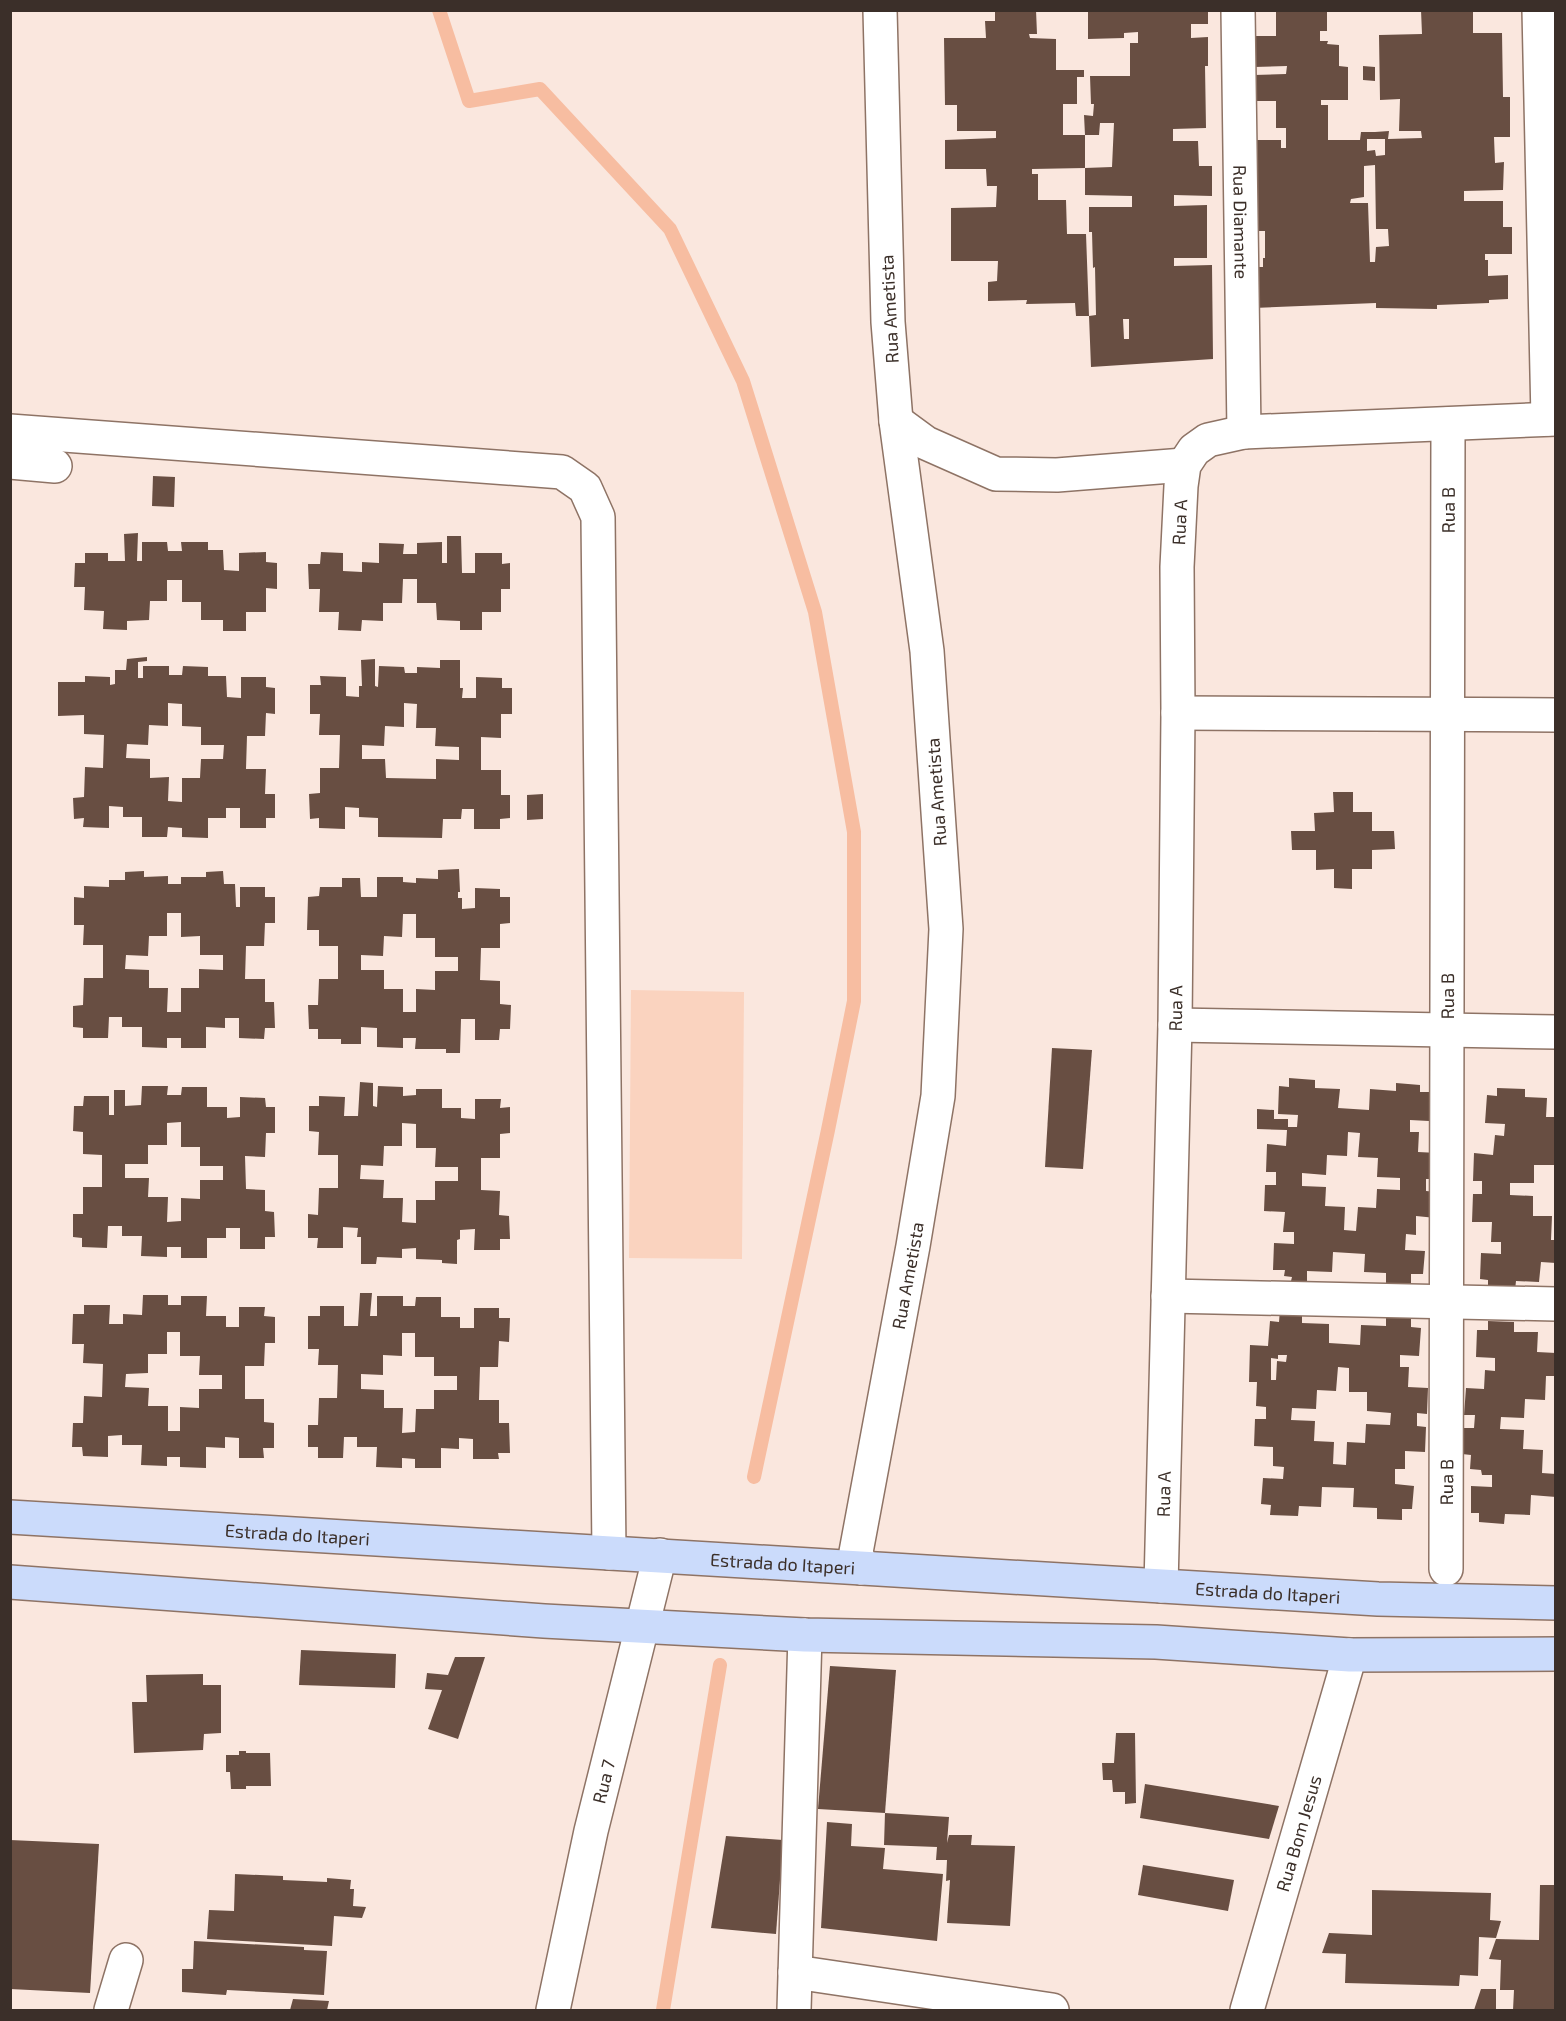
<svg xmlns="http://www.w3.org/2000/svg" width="1566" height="2021" viewBox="0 0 1566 2021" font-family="'Exo 2',sans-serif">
<rect width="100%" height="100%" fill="#fae7de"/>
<path fill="#fad3bf" d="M631,990L744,992L742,1259L629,1258Z"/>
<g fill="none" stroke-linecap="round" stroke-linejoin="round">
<g stroke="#f7bda1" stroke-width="14">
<path d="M439,10L469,101L540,89L670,229L743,381L815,612L854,832V1001L828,1130L754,1477"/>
<path d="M663,2010L720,1665"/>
</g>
</g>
<g fill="#684e42" fill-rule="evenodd">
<path d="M995,10H1036L1037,34H1029L1030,38L1056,39V70H1084V77H1077V104H1063V135H1085L1084,115L1093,116L1094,104H1091L1090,76H1130V43H1138V32L1124,33V38L1088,39V10H1208V24H1191V38L1208,37V66H1205L1206,128L1173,129V141H1198L1199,166H1212V196L1174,195V206L1207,205V258H1174V266L1212,265L1213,359L1091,367L1089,316L1096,315L1095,267L1093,268L1092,232H1089V207H1132V196L1085,195V168L1112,167L1114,123H1100L1099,135H1085V168L1032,169V174H1038V200H1066L1067,234H1086L1089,316H1076L1075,303L1026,304L1027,300L988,301V282L997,281L998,261H951V208L996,207L997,186H987L986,169H945V140L996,138V131H957V105H945L944,38H986L985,21H995ZM1123,319H1129V339H1124Z"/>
<path d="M1276,10H1327V31H1320V41H1328L1327,44L1339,45V66L1348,67V100H1321V105H1328V140H1360L1361,132H1375L1389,131L1388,139L1422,138L1421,131H1399L1400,99L1380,100L1379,35L1422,34L1421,10H1473V33H1502L1503,97H1510V137H1494L1495,163L1504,162L1503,190L1464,191V201H1503V227H1512V254H1485V260H1488V276L1508,275V299L1489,300V303L1437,305V309L1376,308V303L1253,308V267H1263V258H1265V231H1252L1255,140H1281V148H1286V128H1276V101H1255L1254,75L1286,74L1287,66L1254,67L1253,36H1276ZM1367,139H1385V155L1376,156L1375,150L1367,151ZM1375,165L1376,229H1388L1389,246L1376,247L1375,262H1370L1368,203H1350L1351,199L1364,197V166Z"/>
<path d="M1363,66L1375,67V81L1363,80Z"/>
<path d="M153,476L175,477L174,507L152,506Z"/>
<path d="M138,533L137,561H142V542H167L168,551H182L181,542H208V550H223L224,570L239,571V553L266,552V562L277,563V589L266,588V612H246V631H223V620H201V602H182V580H167V601H150L149,620L127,621V630L103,629L104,611L84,610L85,587H74L75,563H85V553H108V561H125L124,534Z"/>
<path d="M447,536H461L462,573H475V553H502V564L510,563V589H501V612H482V630H460V621L437,620L436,603H417V579H403L402,603H383V621L362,620L361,631L338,630L339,612H319L320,589H309L308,564H320L321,552L343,553V571L362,572V562L379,563V543L404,544L403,554H417V543L442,542V563H447Z"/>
<path d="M147,657V661L138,662V678H143V666H169V675H182L183,666L208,667V676H226L227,697L241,698V677H266V687L275,688V714L266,713L265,736H247L246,769H266L265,794H275V818H266V828H240V808H226V818H208V838L182,837V828L168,827L167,837H142V817H123V807L109,806V828L83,827L84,818L74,819L73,798L84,797L85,767L103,768L104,735L84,734V715L58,716V682H85V676L110,677V685L115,684V670H126L127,659ZM168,703L182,704V726L201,727V745H224L223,759H201L200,778H182V802L168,801L169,777L150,778V759L126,758L127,744L148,745L149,725L168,726Z"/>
<path d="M375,659V686L378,687L379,666L404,667L405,673H417V667L440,668V660H460V688H463L462,698H476V677L502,678V688H512V714H501V738L481,737V770H501V795H510V818L500,819V829H474V809H462L461,819H443L442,838L378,837V818L359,817V808L345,807V829L319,828V818L310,819L309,794L320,793V768H339L340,735H319L320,714H310V685H321L320,676L346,677V696L359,697V686H362L361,660ZM404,703L417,704L416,728H436L435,746L459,747V760L436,759V779L386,778L385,759H362V745L384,746L385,726L404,727Z"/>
<path d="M1333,792H1353V812H1372V831H1394L1395,849L1372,850V869H1352V889L1334,888V869L1316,870V850H1292L1291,831H1315L1314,813L1334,812Z"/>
<path d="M543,794V819L527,820V795Z"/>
<path d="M459,869L460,892H458V898H462V909L475,908V888L500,889V897H510V923L500,924V948H481L480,980L500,981V1004L511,1005L510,1029H500L499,1040H475V1019H461L460,1053H446V1049H415L416,1038H403V1048L377,1047V1028L361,1027V1044H341V1039H318V1029H309L308,1005H318L319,979H338V946H319V930H307L308,897L319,896L320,887H342V878H360L361,897H377V877H403V882L416,883V878L438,879V870ZM403,914H416V938H435V957H458V971H435V990L416,989V1012H403V989H384V970H361V955L383,956L384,936L402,937Z"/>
<path d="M144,871V877L168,876V884H181V877H206V872L223,871L224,884H235L236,907H240V887H265V897H275V923H265L264,946H246L245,979H265V1002H274L275,1028H265L264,1039L239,1038V1018H225V1028L206,1027V1048H181V1038H167V1048L142,1047V1027H122V1017H109L108,1038H83V1028L73,1027V1006L83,1005L84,978H103V945H83L84,925H74V897L84,898V886L109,887V880H125V872ZM167,913H181V937L200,936V955H223V970L199,969V988H181V1012H167L168,988H149V970L125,969L126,955L148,956L149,936H167Z"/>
<path d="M1052,1048L1092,1050L1083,1169L1045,1167Z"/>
<path d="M1289,1078L1315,1080V1088L1340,1089L1338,1108L1369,1110L1370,1089L1396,1091V1083L1420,1085V1092H1431L1429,1121L1410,1120V1132H1419L1418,1152L1438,1153L1437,1179H1426V1191L1437,1192L1436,1218L1416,1216V1235L1406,1234L1405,1250L1425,1251L1423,1274H1411V1285L1386,1284V1273L1364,1272L1365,1254L1333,1252L1332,1272L1307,1271V1282L1291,1281L1292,1277L1284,1276L1285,1270H1273L1274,1243L1294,1244V1232H1283L1285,1212L1264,1211L1265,1185H1276V1172H1266L1267,1144L1286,1146L1287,1130L1257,1129V1109L1274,1110V1119H1288V1127H1297L1298,1115L1278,1114L1279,1086L1289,1087ZM1348,1132L1360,1133L1358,1157L1378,1158L1377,1177L1400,1178V1190L1377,1189L1376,1208L1358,1207L1356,1231L1344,1230L1345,1207L1325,1206L1326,1187L1302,1186V1173L1326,1175L1327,1155L1347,1156Z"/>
<path d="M360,1082L373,1083V1106L377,1107L378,1086L403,1087V1096L416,1095V1089H442V1108H461V1118L475,1119V1099H501L500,1108L510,1107V1133L500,1134V1158H481V1190L500,1191L499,1215L509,1216L510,1239H500V1250H474L475,1229L460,1230V1239L457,1240V1264L442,1263V1260L416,1259V1248L402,1249V1258L377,1257L376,1264H361V1237H357L358,1228L343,1227V1248H317L318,1238H308V1214L318,1215L319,1188H338V1155H318L319,1132L309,1131V1106H319V1096L345,1097L344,1116H358ZM402,1123L416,1124V1148H436L435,1167H458V1181H435V1200H416V1223L402,1222L403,1198H383L384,1180L360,1179L361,1165L383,1166L384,1146H402Z"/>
<path d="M142,1086H168L167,1095H181L182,1087H207V1107H227V1118L240,1117V1097L265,1098L266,1107H275V1133H266L265,1157L245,1156L246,1189L265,1190V1211L274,1212L275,1237H265V1249H240V1228H226V1238H207V1258H181V1247H167V1257L141,1256L142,1236H122V1226H108L107,1248L82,1247V1238L73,1237V1214H83V1187H102V1155L83,1154V1132L73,1131L74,1106H83L84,1096H109V1115H114V1090H125V1106L141,1105ZM181,1122V1147H200V1166H223V1180H200V1199L181,1198V1221L167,1222L168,1197H148L149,1178H125V1164H148V1145H167V1123Z"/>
<path d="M1497,1088L1525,1089V1097L1547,1098L1546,1117H1556L1554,1165H1534V1183H1510V1195L1533,1196V1216H1552L1551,1240H1556V1263L1541,1262L1539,1282L1516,1281L1515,1290L1488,1289V1280L1480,1279L1481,1253L1501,1254V1242H1491L1492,1222H1472L1473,1194H1482V1181H1473L1474,1153L1493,1155L1495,1135L1504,1136L1505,1124L1485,1123L1487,1095L1497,1096Z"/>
<path d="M360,1293H372L370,1316H377V1296H403V1306H415L416,1297H441V1317H460V1328H474V1308H499V1318H510L509,1342L499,1341L498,1367H480L479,1400H499V1423H509L510,1453H498L499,1459H473V1439L459,1438V1449L441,1448V1468H415V1459L402,1458V1468L376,1467L377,1447H357V1437H344L343,1458H318V1447H308V1425H318L319,1398H337L338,1365H318L319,1349H308V1316H320V1306H344V1326H358ZM402,1333H415V1357H434V1376H457V1390H434V1409H416L415,1432L402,1433L403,1408H384V1390L361,1389V1374L383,1375V1355L402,1356Z"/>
<path d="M143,1295H168V1305H181V1296H207L206,1316H226V1327H239V1307H265L264,1316L275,1317V1343H265L264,1366H245V1399H264V1422L274,1423V1448H263L264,1458H239V1438L225,1437V1448L206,1447V1468L180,1467V1457H167V1466L141,1465L142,1445H122V1435L108,1436V1457L83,1456L82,1447H72L73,1423H83L84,1396L102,1397L103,1364L83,1363L84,1344H72L73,1314H84V1305H110L109,1324H123V1314L142,1315ZM167,1332H180V1356H200L199,1375H222V1389H199V1408L180,1407V1431H168V1406H148L149,1388L125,1387L126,1374L148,1373V1354H167Z"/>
<path d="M1280,1309L1302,1310V1323L1329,1324V1343L1360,1345L1361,1325L1386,1326V1317L1411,1318V1327L1421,1328L1419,1356L1400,1355V1367H1409L1408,1387L1428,1388L1427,1414L1417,1413V1426L1426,1427L1425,1452L1405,1451V1469H1395V1484L1414,1486L1412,1509H1402V1520L1377,1519V1508L1353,1507L1354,1488L1322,1487L1321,1507L1299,1506L1298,1516L1270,1515L1271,1505L1261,1504L1263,1478L1283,1479L1284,1467L1273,1466V1447L1254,1446L1255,1419H1266V1407L1256,1406L1257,1382H1249L1250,1345L1268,1346L1270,1321L1279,1322ZM1278,1355H1287L1286,1362L1277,1361L1276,1380H1271V1358L1278,1359ZM1338,1367L1349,1368V1392H1367V1411L1391,1413L1390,1425L1366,1424L1365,1443L1347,1442L1346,1465L1333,1464L1334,1442L1314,1441L1315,1421L1291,1420L1292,1408L1316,1409L1317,1390L1336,1391Z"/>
<path d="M1488,1321L1514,1322V1332H1538L1537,1352L1556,1353V1376H1546L1545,1400L1525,1399L1524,1418L1501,1417L1500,1429L1524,1430L1523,1449L1543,1450L1542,1473L1556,1474V1497L1531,1495L1530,1515L1505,1514L1504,1524L1479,1522V1513H1471V1486L1492,1487V1475H1482L1481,1470L1470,1469L1471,1455L1462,1454L1463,1428H1474L1475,1415H1464L1466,1388L1484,1389L1485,1370L1495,1371V1358L1476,1357L1477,1330H1488Z"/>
<path d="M301,1650L396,1654L395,1688L299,1685Z"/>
<path d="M455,1657H485L458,1739L428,1729L442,1690L425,1689L427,1673L448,1675Z"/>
<path d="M830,1666L896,1670L885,1813L818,1809Z"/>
<path d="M203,1674V1685H221V1733L204,1734L203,1750L134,1753L132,1702H147L146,1675Z"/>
<path d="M1116,1733H1135L1136,1803L1125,1804V1792H1113L1112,1780H1103L1102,1763H1114Z"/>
<path d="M239,1751H246V1753H270L271,1786H246V1789H231L230,1772H226V1755H239Z"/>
<path d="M1145,1784L1279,1806L1269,1839L1140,1818Z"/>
<path d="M885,1813L949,1817L947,1843L949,1835H972L971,1845L1015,1846L1010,1926L947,1923L950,1880L946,1881L947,1860H936L937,1847L884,1845Z"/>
<path d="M827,1822L852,1824L851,1846L885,1848L883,1869L943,1874L937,1941L821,1928Z"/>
<path d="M726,1836L783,1840L776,1934L711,1928Z"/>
<path d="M10,1840L99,1844L90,1993L10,1989Z"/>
<path d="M1143,1865L1234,1880L1228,1911L1138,1895Z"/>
<path d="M235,1874L283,1876V1880L327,1882V1878L351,1880L350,1889H354L353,1906L366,1907L362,1918L334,1916L332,1946L207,1939L209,1910L234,1911Z"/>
<path d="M1540,1885H1556V2010H1513L1514,1990H1500L1501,1960L1489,1959L1496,1939L1539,1940Z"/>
<path d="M1372,1890L1491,1893L1490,1920L1501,1921L1496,1938L1479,1937L1478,1976L1460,1975L1459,1986L1345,1983L1346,1954L1322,1953L1329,1933L1372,1935Z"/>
<path d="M194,1941L304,1947V1950L327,1951L324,1995L227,1990L226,1995L182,1992V1969H193Z"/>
<path d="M1481,1989H1496V2010H1474Z"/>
<path d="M293,1999L329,2001L327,2010H290Z"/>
</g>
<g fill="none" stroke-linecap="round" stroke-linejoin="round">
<g stroke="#8e7365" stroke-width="36">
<g id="street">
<path id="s1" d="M1238,10L1244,432"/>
<path d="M1539,10L1548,419"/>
<path d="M896,421L926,443L996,474L1057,475L1184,465"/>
<path d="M10,431L562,472L585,488L598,517L609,1553"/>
<path d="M10,462L55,466"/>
<path d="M1178,713L1556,715"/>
<path d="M1175,1025L1556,1032"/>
<path d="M1168,1296L1556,1304"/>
<path id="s2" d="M861,1568L856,1552L913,1246L938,1096L946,929L927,651L896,421L888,322L880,10"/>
<path id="s3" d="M1446,1569L1448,424"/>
<path id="s4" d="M1161,1586L1175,1025L1178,713L1177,567L1181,486L1184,465L1194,450L1208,440L1244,432L1556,419"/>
<path d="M795,1972L1052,2010"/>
<path d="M111,2010L126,1960"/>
<path id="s5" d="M553,2010L591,1831L660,1555"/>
<path d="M794,2010L805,1635"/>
<path id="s6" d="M1247,2010L1350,1655"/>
</g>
</g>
<g stroke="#8e7365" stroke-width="36">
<g id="secondary">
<path id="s7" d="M10,1517L1378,1599L1556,1603"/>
<path d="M10,1582L544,1621L805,1635L1156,1642L1350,1655L1556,1654"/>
</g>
</g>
<use href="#street" stroke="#fff" stroke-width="33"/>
<use href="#secondary" stroke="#cbdbfb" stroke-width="33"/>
</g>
<g text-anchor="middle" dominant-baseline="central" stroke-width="6" stroke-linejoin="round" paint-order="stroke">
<g font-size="18" fill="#3b2f29" stroke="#fff">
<text stroke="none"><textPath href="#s1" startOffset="212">Rua Diamante</textPath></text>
<text transform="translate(889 309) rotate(-93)">Rua Ametista</text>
<text stroke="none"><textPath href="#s3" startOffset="1059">Rua B</textPath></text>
<text stroke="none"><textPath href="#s4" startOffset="1064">Rua A</textPath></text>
<text transform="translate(936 792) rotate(-94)">Rua Ametista</text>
<text stroke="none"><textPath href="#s3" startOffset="573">Rua B</textPath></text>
<text stroke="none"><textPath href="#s4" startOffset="578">Rua A</textPath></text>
<text stroke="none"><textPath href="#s2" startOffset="298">Rua Ametista</textPath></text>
<text stroke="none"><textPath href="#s3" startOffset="87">Rua B</textPath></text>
<text stroke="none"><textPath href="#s4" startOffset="92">Rua A</textPath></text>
<text stroke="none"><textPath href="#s7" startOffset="288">Estrada do Itaperi</textPath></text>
<text stroke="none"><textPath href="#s7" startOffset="774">Estrada do Itaperi</textPath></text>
<text stroke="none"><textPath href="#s7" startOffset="1260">Estrada do Itaperi</textPath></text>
<text stroke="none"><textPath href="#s5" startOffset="234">Rua 7</textPath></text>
<text stroke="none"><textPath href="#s6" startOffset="184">Rua Bom Jesus</textPath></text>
</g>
</g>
<rect width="1566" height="2021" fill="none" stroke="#3b2f29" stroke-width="24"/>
</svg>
